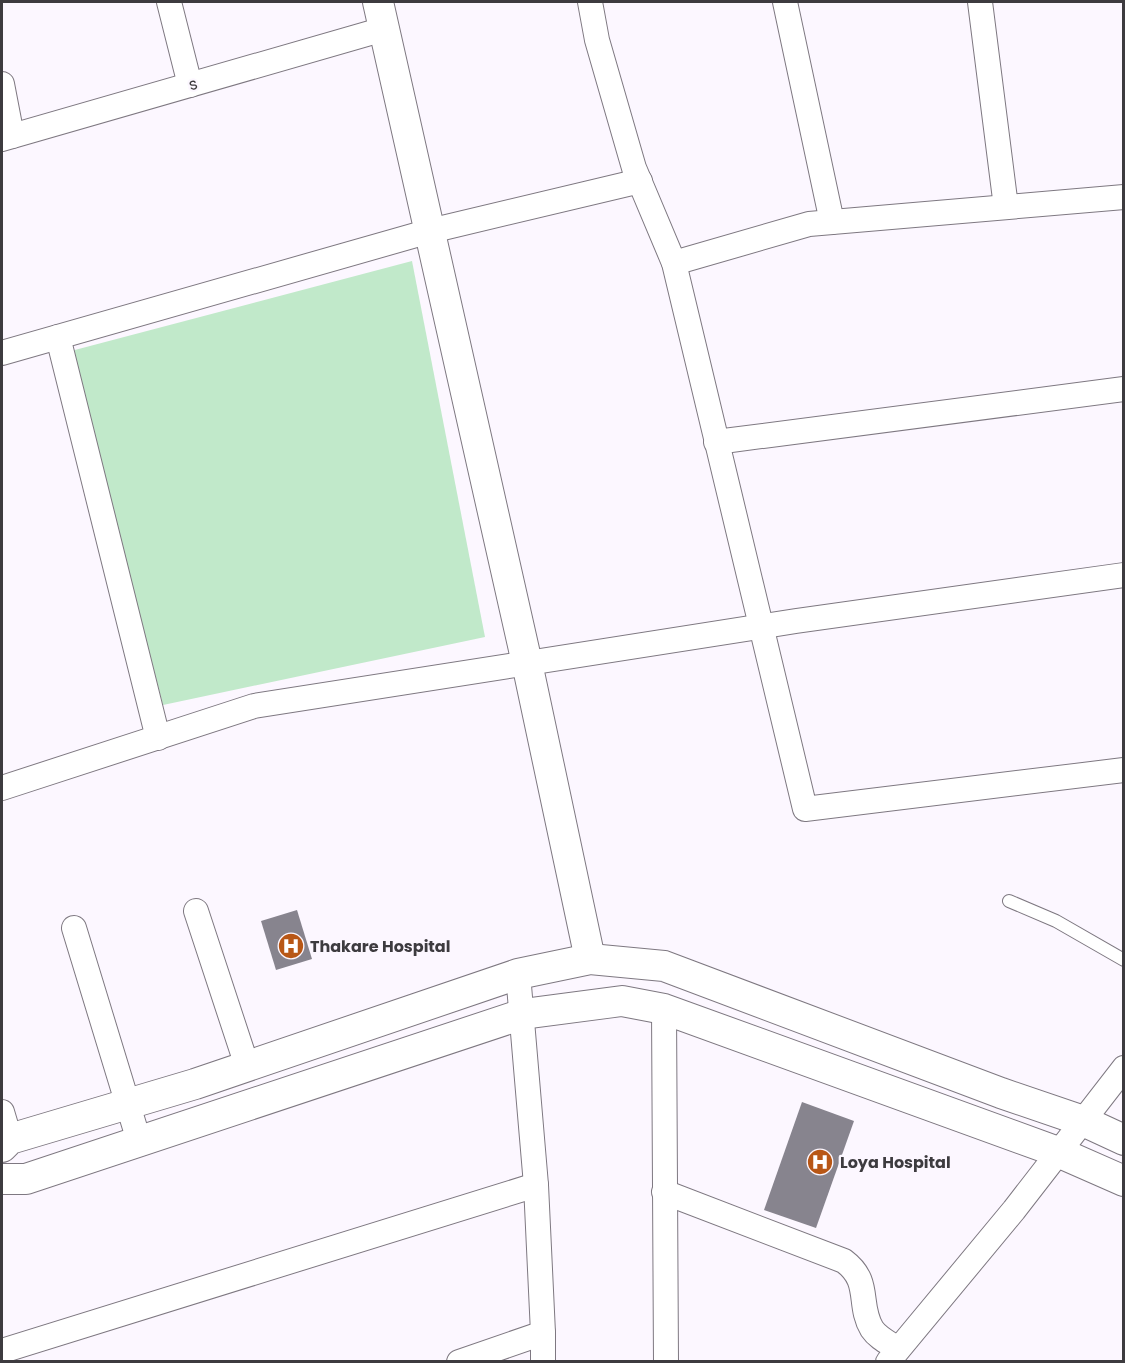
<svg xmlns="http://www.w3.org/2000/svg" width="1125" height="1363" viewBox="0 0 1125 1363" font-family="Poppins,sans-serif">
<rect width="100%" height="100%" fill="#fcf7ff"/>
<path fill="#c1e9ca" d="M412,261L485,637L163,705L71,351Z"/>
<g fill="#87848e">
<path d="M297,910L312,959L276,970L261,921Z"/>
<path d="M802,1102L854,1121L816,1228L764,1210Z"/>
</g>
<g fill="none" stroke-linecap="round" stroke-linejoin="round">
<g stroke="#7e7881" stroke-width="14">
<path id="service" d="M1009,901L1056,921L1124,960"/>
</g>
<g stroke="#7e7881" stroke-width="26">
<g id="minor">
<path d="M169,2L190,85"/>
<path d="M590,2L597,40L634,168L674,263L805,809L1124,770"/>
<path d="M785,2L832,222"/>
<path d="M980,2L1006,207"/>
<path d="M2,84L12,136"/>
<path d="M2,139L384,29"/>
<path d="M674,263L809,224L1124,197"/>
<path d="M58,337L158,738"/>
<path d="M2,353L430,231L640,181"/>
<path d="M716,442L1124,389"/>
<path d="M2,788L254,706L796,621L1124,575"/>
<path d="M196,911L247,1066"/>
<path d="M74,928L139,1141"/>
<path d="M664,1009L666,1362"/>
<path d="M2,1112L10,1139"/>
<path d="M664,1192L844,1261C872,1282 857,1304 872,1329C878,1338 889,1343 898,1349"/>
<path d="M543,1333V1362"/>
<path d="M2,1351L536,1185"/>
<path d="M459,1362L543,1333L536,1185L518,974"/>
<path d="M888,1362L1014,1210L1124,1068"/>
</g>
</g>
<g stroke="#7e7881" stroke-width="32">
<g id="tertiary">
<path d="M378,2L527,663L590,959"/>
<path d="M2,1147L10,1139L195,1084L518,974L590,959L664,966L1001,1093L1083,1121L1124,1140"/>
<path d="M2,1179H26L523,1014L622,1001L664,1009L1058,1152L1124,1181"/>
</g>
</g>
<use href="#service" stroke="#fff" stroke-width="12"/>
<use href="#minor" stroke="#fff" stroke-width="24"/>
<use href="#tertiary" stroke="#fff" stroke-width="30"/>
</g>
<defs>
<g id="hospital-disc" transform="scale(1.35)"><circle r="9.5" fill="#b85716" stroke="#fcf7ff"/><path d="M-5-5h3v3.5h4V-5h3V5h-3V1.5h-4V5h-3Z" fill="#fff"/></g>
</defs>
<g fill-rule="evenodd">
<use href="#hospital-disc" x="291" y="946"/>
<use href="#hospital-disc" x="820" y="1162"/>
</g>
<g text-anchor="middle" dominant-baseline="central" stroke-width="4.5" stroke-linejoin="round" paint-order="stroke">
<g font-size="16" fill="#3d3b3f" stroke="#fcf7ff">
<text transform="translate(193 84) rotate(-16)">s</text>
</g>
<g font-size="16" font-weight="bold" fill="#3d3b3f" stroke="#fcf7ff" text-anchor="start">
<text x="310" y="946">Thakare Hospital</text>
<text x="840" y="1162">Loya Hospital</text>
</g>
</g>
<rect width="1125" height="1363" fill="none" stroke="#3d3b3f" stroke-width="6"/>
</svg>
